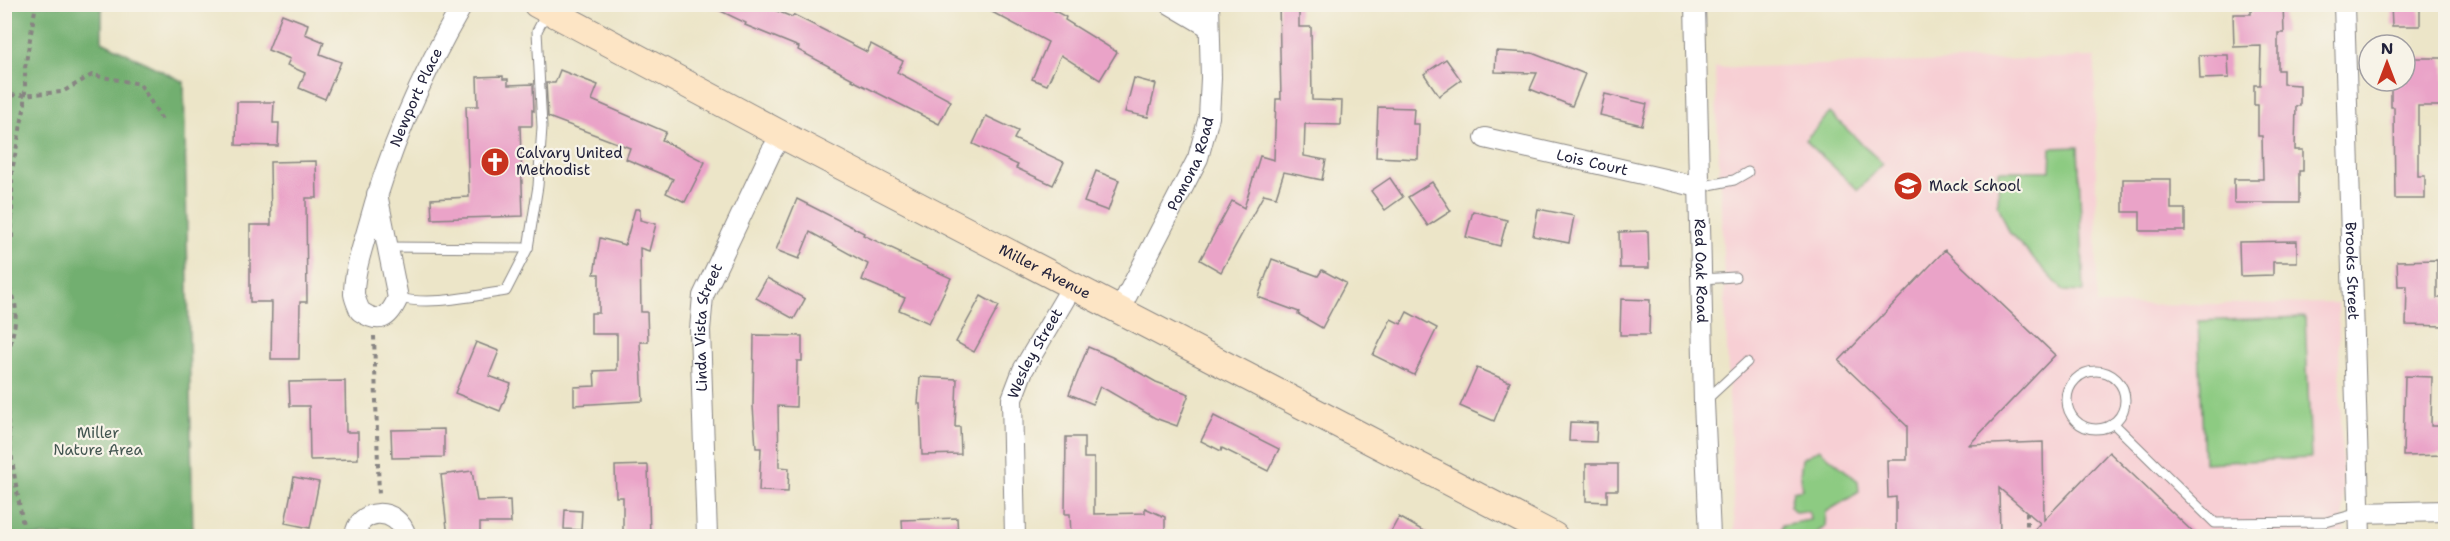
<svg xmlns="http://www.w3.org/2000/svg" width="2450" height="541" viewBox="0 0 2450 541" font-family="'Shantell Sans',sans-serif">
<rect width="100%" height="100%" fill="#f7f3e8"/>
<filter id="ink" filterUnits="userSpaceOnUse"><feTurbulence type="fractalNoise" baseFrequency=".0167" numOctaves="2"/><feDisplacementMap in="SourceGraphic" scale="12" xChannelSelector="R" yChannelSelector="G"/><feConvolveMatrix kernelMatrix="1 2 1 2 8 2 1 2 1" color-interpolation-filters="sRGB"/></filter>
<filter id="wash" filterUnits="userSpaceOnUse"><feTurbulence type="fractalNoise" baseFrequency=".008" numOctaves="4" result="noise"/><feDisplacementMap in="SourceGraphic" scale="24" xChannelSelector="R" yChannelSelector="G"/><feGaussianBlur stdDeviation="1.35" result="paint"/><feColorMatrix in="noise" values="0 0 0 0 0 0 0 0 0 0 0 0 0 0 0 0 0 1.4 0 .05"/><feComposite in="paint" operator="in"/></filter>
<g filter="url(#wash)">
<rect width="100%" height="100%" fill="#ece5c8"/>
<path fill="#f7cfd4" d="M2095,57L2097,305L2338,303L2344,536H1735L1715,68Z"/>
<g fill="#8dcb82" stroke="#58765e" stroke-width="1.5">
<path d="M1830,113L1883,164L1858,190L1805,140Z"/>
<path d="M2078,147L2084,292L2064,291L2009,232L1998,205L1999,171H2050L2051,148Z"/>
<path d="M2305,317L2311,458L2204,463L2198,321Z"/>
<path d="M1819,449L1858,481L1859,492L1826,512L1825,527L1811,536H1780L1783,525L1810,520L1809,511L1795,512L1790,506L1793,491L1803,489L1800,477L1802,459Z"/>
</g>
<path fill="#72af70" stroke="#4a6856" stroke-width="1.5" d="M4,5H102V41L184,82L193,536H5Z"/>
<g id="blocks">
<g fill="#eaa3c8">
<path d="M706,4H760L792,17L794,15L867,52L871,44L903,61L897,72L951,101L939,124L852,80L853,79L798,50L799,47L745,25L746,23Z"/>
<path d="M977,4H1042L1066,17L1065,20L1117,52L1100,80L1061,55L1047,85L1032,79L1048,42Z"/>
<path d="M1279,4H1299V27H1311L1312,100L1342,101L1341,125L1305,124L1304,156L1326,160L1322,180L1284,172L1276,197L1264,194L1221,272L1200,260L1232,201L1244,208L1260,156L1274,160L1276,99H1281Z"/>
<path d="M2251,4H2283L2284,33H2278V70H2283V84L2300,85V106H2296L2295,150H2303V171H2299V203H2234V179H2263L2262,136H2258V105H2254V85H2260L2261,46L2234,47L2233,14H2251Z"/>
<path d="M2391,4H2420V26H2392Z"/>
<path d="M282,14L308,24L305,34L324,42L320,54L341,62L325,99L299,88L305,73L287,65L290,59L268,50Z"/>
<path d="M1496,51L1532,53L1585,74L1572,106L1530,89L1537,73L1495,72Z"/>
<path d="M2199,55H2228L2229,78L2200,79Z"/>
<path d="M2405,58H2443V66H2445V106H2418V176H2425V199H2395L2394,107H2391V81H2405Z"/>
<path d="M1446,59L1461,80L1439,96L1424,74Z"/>
<path d="M560,70L598,85L592,100L666,132L662,140L705,162L685,202L666,193L673,179L626,159L630,148L548,117L546,83H555Z"/>
<path d="M503,76V79H508V85L533,84L534,111L532,110V126H520L523,216L432,219L431,199L469,197L466,106H478L477,77Z"/>
<path d="M1134,78L1156,84L1148,117L1125,112Z"/>
<path d="M1605,94L1647,104L1642,125L1600,115Z"/>
<path d="M237,102H274L273,123H279L278,146L236,145Z"/>
<path d="M1378,107L1414,108L1413,124H1419L1418,159L1376,157Z"/>
<path d="M986,116L1018,131L1014,139L1064,162L1053,185L1016,168L1018,165L973,144Z"/>
<path d="M316,161L317,198H306L307,302H300L299,359H271L272,302H250V225H271L270,162Z"/>
<path d="M1096,171L1119,180L1108,211L1084,202Z"/>
<path d="M1390,178L1403,197L1385,210L1371,191Z"/>
<path d="M2123,179H2171V209H2185V231H2140V212H2123Z"/>
<path d="M1432,182L1451,211L1428,226L1408,197Z"/>
<path d="M797,199L864,233L863,235L900,252L899,254L951,278L929,323L899,310L905,298L862,280L868,264L810,232L799,259L776,250Z"/>
<path d="M635,209H640V220L656,224L649,251L640,248L641,312H647L648,342H640L643,401L574,405V387L595,386L594,371L617,370V334H591V313H599V274H594L600,238L625,245Z"/>
<path d="M1538,209L1574,216L1569,243L1533,236Z"/>
<path d="M1473,211L1507,220L1500,246L1466,237Z"/>
<path d="M1648,231L1649,268H1620L1619,232Z"/>
<path d="M2297,241V262H2273V275L2240,276L2239,242Z"/>
<path d="M1945,250L2055,355L1969,445L2043,442L2044,520L2109,452L2198,537H2028L2040,523L1999,488L2000,537H1896V497L1888,498L1887,460H1907V426L1839,361Z"/>
<path d="M1272,259L1318,276L1322,270L1346,283L1322,328L1298,314L1299,312L1258,297Z"/>
<path d="M2437,260V298H2445V326L2406,325L2407,286H2398L2397,261Z"/>
<path d="M767,278L805,299L794,319L756,298Z"/>
<path d="M981,296L999,306L974,352L956,342Z"/>
<path d="M1621,299L1650,300L1649,335H1620Z"/>
<path d="M1407,312L1437,328L1414,375L1373,355L1391,319L1401,324Z"/>
<path d="M754,335L802,336V361H797L796,407L778,406L779,467L789,468L788,492L759,491L761,448H756L753,406Z"/>
<path d="M476,342L499,351L489,376L511,384L500,411L455,393Z"/>
<path d="M1088,347L1112,357L1156,382L1189,394L1177,426L1155,418L1100,386L1093,404L1069,394Z"/>
<path d="M1477,368L1510,382L1494,421L1460,406Z"/>
<path d="M2405,376L2432,377L2431,426H2445V455L2403,456Z"/>
<path d="M920,377L957,379L955,427H960L961,454L922,455L920,404H918Z"/>
<path d="M345,381L346,432H358V459L310,460L309,406H290L289,382Z"/>
<path d="M1214,416L1279,449L1268,471L1222,448L1221,451L1201,441Z"/>
<path d="M1570,422L1597,423L1596,442L1569,441Z"/>
<path d="M444,429V457L392,458L391,430Z"/>
<path d="M1066,437H1084V458H1094V514L1145,513V508L1165,517V537H1071L1070,514H1065Z"/>
<path d="M1586,464H1618V490H1607V502L1586,501Z"/>
<path d="M648,465L650,537H623V497H616L615,466Z"/>
<path d="M472,471L477,501L510,500L511,523H480V537H448L441,475Z"/>
<path d="M294,477L319,482L310,528L285,523Z"/>
<path d="M565,510L582,511L581,530L564,529Z"/>
<path d="M1399,517L1434,537H1388Z"/>
<path d="M957,518L958,537H903L902,520Z"/>
</g>
</g>
</g>
<g filter="url(#ink)">
<use href="#blocks" fill-opacity="0" stroke="#878482" stroke-width="1.5"/>
<g fill="none" stroke-linecap="round" stroke-linejoin="round">
<g stroke="#878482" stroke-width="11">
<g id="service">
<path d="M1699,187L1734,180L1748,172"/>
<path d="M387,247L528,248L538,186L542,127L537,31L547,12"/>
<path d="M1701,279L1735,277"/>
<path d="M398,298C434,306 470,296 506,291L528,248"/>
<circle cx="2096" cy="400" r="29"/>
<path d="M1706,400L1747,362"/>
<path d="M2113,423L2215,523L2326,522L2359,513"/>
</g>
</g>
<g stroke="#878482" stroke-width="22">
<g id="minor">
<path d="M1170,4L1209,27"/>
<path id="s1" d="M1695,4L1704,402L1710,536"/>
<path id="s2" d="M2344,4L2360,536"/>
<path id="s3" d="M1485,138L1699,187"/>
<path id="s4" d="M377,194L398,298C389,318 380,325 360,311C358,306 355,300 354,294C354,273 361,252 367,231C388,152 421,76 463,4"/>
<path id="s5" d="M1120,309L1198,158L1209,117L1211,78L1209,4"/>
<path d="M2359,513L2446,511"/>
<path d="M355,536C358,508 397,505 406,536"/>
<path id="s6" d="M707,536L700,330L703,296L771,152L782,135"/>
<path id="s7" d="M1015,536L1012,399L1023,370L1073,285"/>
</g>
</g>
<g stroke="#878482" stroke-width="29">
<g id="secondary">
<path id="s8" d="M537,4L782,135L1554,536"/>
</g>
</g>
<g stroke="#878482" stroke-width="4" stroke-dasharray="4.5 4.5" stroke-linecap="butt">
<path d="M4,99L6,96L62,92L92,75L140,84L164,123"/>
<path d="M4,254L12,240V171L25,104V68L36,4"/>
<path d="M4,280C28,310 8,336 7,368C4,425 15,481 25,536"/>
<path d="M374,336L379,496"/>
<path d="M2027,512V536"/>
</g>
<use href="#service" stroke="#fff" stroke-width="9"/>
<use href="#minor" stroke="#fff" stroke-width="20"/>
<use href="#secondary" stroke="#fde5c5" stroke-width="27"/>
</g>
</g>
<defs>
<g id="church-disc" transform="scale(1.5)"><circle r="9.5" fill="#c8321e" stroke="#f7f3e8"/><path d="M-1.2-6h2.4v3.5h3.3v2.4h-3.3V6h-2.4V-.1h-3.3v-2.4h3.3Z" fill="#fff"/></g>
<g id="school-disc" transform="scale(1.5)"><circle r="9.5" fill="#c8321e" stroke="#f7f3e8"/><path d="M0-5L7-2L0 1L-7-2ZM-4 1L0 2.5L4 1V4Q0 6-4 4Z" fill="#fff"/></g>
</defs>
<g fill-rule="evenodd">
<use href="#church-disc" x="495" y="162"/>
<use href="#school-disc" x="1908" y="186"/>
</g>
<g text-anchor="middle" dominant-baseline="central" stroke-width="4.5" stroke-linejoin="round" paint-order="stroke">
<g font-size="15" fill="#22223b" stroke="#f7f3e8">
<text stroke="none"><textPath href="#s4" startOffset="381">Newport Place</textPath></text>
<text stroke="none"><textPath href="#s5" startOffset="162">Pomona Road</textPath></text>
<text stroke="none"><textPath href="#s3" startOffset="110">Lois Court</textPath></text>
<text stroke="none"><textPath href="#s2" startOffset="267">Brooks Street</textPath></text>
<text stroke="none"><textPath href="#s8" startOffset="574">Miller Avenue</textPath></text>
<text stroke="none"><textPath href="#s1" startOffset="267">Red Oak Road</textPath></text>
<text stroke="none"><textPath href="#s6" startOffset="210">Linda Vista Street</textPath></text>
<text stroke="none"><textPath href="#s7" startOffset="188">Wesley Street</textPath></text>
</g>
<g font-size="15" fill="#22223b" stroke="#f7f3e8" text-anchor="start">
<text x="516" y="153">Calvary United<tspan x="516" dy="17">Methodist</tspan></text>
<text x="1929" y="186">Mack School</text>
</g>
<g font-size="15" fill="#425550" stroke="#f7f3e8">
<text x="98" y="433">Miller<tspan x="98" dy="17">Nature Area</tspan></text>
</g>
</g>
<rect width="2450" height="541" fill="none" stroke="#f7f3e8" stroke-width="24"/>
<g transform="translate(2387 63)"><circle r="28" fill="#f7f3e8" stroke="#a29fa3" stroke-width="1.5"/>
<path d="M0-4.5L10 22L0 15L-10 22Z" fill="#c8321e"/>
<text y="-9" font-size="16" font-weight="bold" text-anchor="middle" fill="#22223b">N</text>
</g>
</svg>
